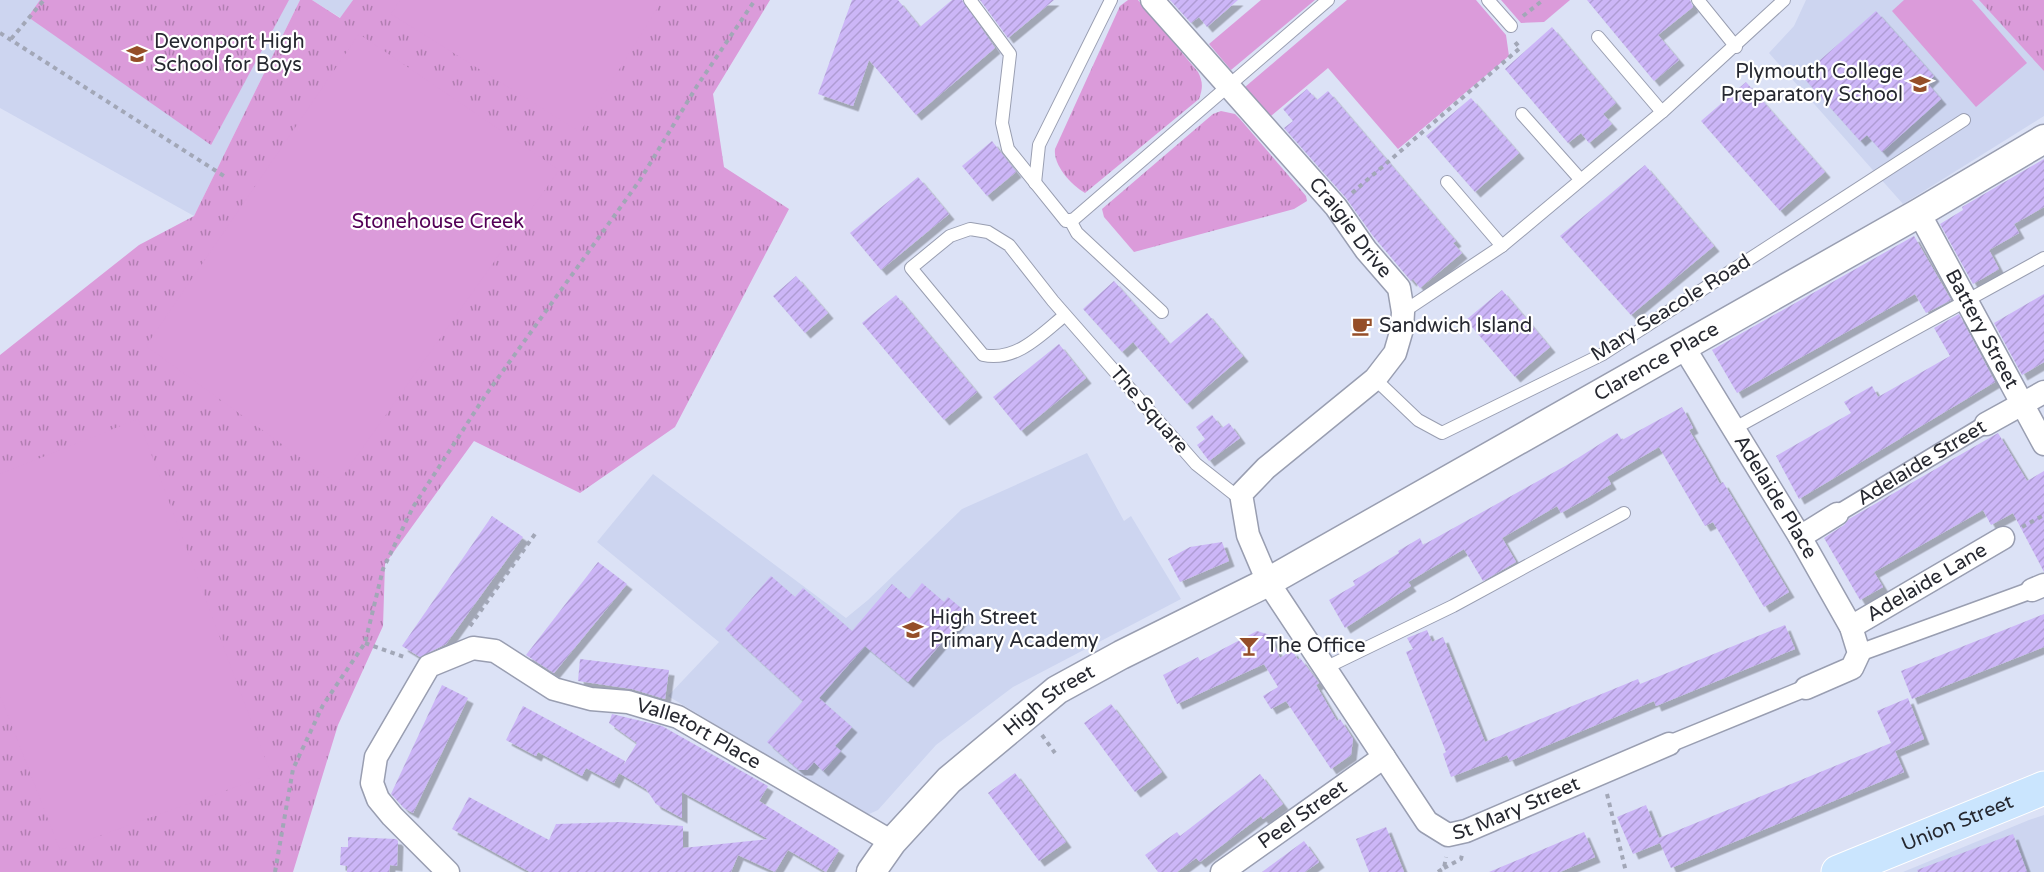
<svg xmlns="http://www.w3.org/2000/svg" width="2044" height="872" viewBox="0 0 2044 872" font-family="'Varela Round',sans-serif">
<defs>
<pattern id="grass-tufts" width="24" height="20" patternUnits="userSpaceOnUse" patternTransform="scale(1.5)"><rect width="24" height="20" fill="#db9bda"/><path d="M3 7l-1-3M5 7V3M7 7l1-3M15 17l-1-3M17 17v-4M19 17l1-3" fill="none" stroke="#b17eb1"/></pattern>
<pattern id="building-hatch" width="6" height="6" patternUnits="userSpaceOnUse" patternTransform="scale(1.5)"><rect width="6" height="6" fill="#ccb6f7"/><path d="M-1 1l2-2M0 6l6-6M5 7l2-2" fill="none" stroke="#af9cd4"/></pattern>
<filter id="shadow"><feDropShadow dx="5.5" dy="5.5" stdDeviation="0" flood-color="#0004"/></filter>
</defs>
<rect width="100%" height="100%" fill="#dce2f6"/>
<g fill="#cdd5f0">
<path d="M0,0H300L194,216L0,108Z"/>
<path d="M312,0H353L341,18Z"/>
<path d="M1806,0H2044V116L1903,204L1769,53L1794,26Z"/>
<path d="M1087,453L1124,521L1131,516L1181,599L1013,687L936,745L878,810L867,815L668,696L719,642L597,542L653,474L846,618L868,600L962,509Z"/>
<path d="M2044,815V872H1903L2029,820Z"/>
</g>
<g fill="url(#grass-tufts)">
<path d="M40,0H289L211,145L28,17Z"/>
<path d="M300,0H312L340,18L353,0H770L713,94L724,167L789,209L675,427L580,493L474,441L385,564L383,626L338,725L293,872H0V355L139,245L194,216Z"/>
<path d="M1128,0H1138L1198,72C1203,82 1203,88 1199,99L1085,193C1071,185 1053,165 1055,149L1120,6Z"/>
<path d="M1979,0H2044V71Z"/>
<path d="M1221,111L1235,114L1240,119L1306,196L1307,201L1294,209L1134,252L1104,217L1102,209L1213,114Z"/>
</g>
<g fill="#db9bda">
<path d="M400,0H653L660,4L580,132L391,14Z"/>
<path d="M1261,0H1315L1231,70L1209,44Z"/>
<path d="M1347,0H1476L1506,35L1509,56L1398,149L1328,68L1271,116L1245,87Z"/>
<path d="M1501,0H1570L1544,22L1521,23Z"/>
<path d="M1904,0H1972L2027,63L1976,107L1892,11Z"/>
<path d="M359,34L559,170L337,484L146,346Z"/>
<path d="M138,419L271,774L60,850L0,695V474Z"/>
</g>
<g fill="url(#building-hatch)" filter="url(#shadow)">
<path d="M852,0H898L920,27L952,0H962L995,48L916,115L869,60L853,106L818,94Z"/>
<path d="M980,0H1054L1008,38Z"/>
<path d="M1170,0H1238L1207,27L1199,17L1191,23Z"/>
<path d="M1587,0H1690L1693,7L1658,35L1679,60L1654,81Z"/>
<path d="M1876,11L1934,76L1927,83L1941,99L1882,152L1867,135L1860,141L1802,76Z"/>
<path d="M1552,27L1616,103L1603,114L1612,124L1589,143L1581,133L1568,143L1505,69Z"/>
<path d="M1746,82L1825,172L1780,211L1701,121Z"/>
<path d="M1307,89L1317,100L1328,91L1456,241L1453,243L1462,253L1420,288L1413,279L1411,281L1373,236L1346,198L1284,128L1293,121L1283,109Z"/>
<path d="M1471,98L1519,153L1475,192L1426,136Z"/>
<path d="M992,141L1016,172L987,196L962,166Z"/>
<path d="M2044,159V207L2014,224L2019,233L1989,250L1999,269L1973,284L1940,224L1963,210L1962,207Z"/>
<path d="M1645,165L1714,246L1631,315L1560,236Z"/>
<path d="M918,177L949,214L881,270L850,233Z"/>
<path d="M1914,236L1951,300L1926,313L1915,294L1737,393L1712,350Z"/>
<path d="M796,276L828,313L805,333L773,296Z"/>
<path d="M1114,281L1170,344L1207,313L1243,356L1187,404L1133,342L1122,352L1083,309Z"/>
<path d="M1502,290L1550,347L1515,377L1466,320Z"/>
<path d="M2044,294V362L2022,375L1994,323Z"/>
<path d="M896,295L977,392L944,420L862,323Z"/>
<path d="M1959,314L1995,382L1799,499L1776,456L1851,413L1844,402L1872,386L1878,397L1950,356L1934,328Z"/>
<path d="M1059,344L1086,378L1021,431L993,397Z"/>
<path d="M1682,407L1693,428L1689,430L1706,459L1720,484L1723,482L1789,592L1764,607L1713,522L1705,526L1659,447L1607,477L1611,484L1586,499L1561,513L1557,506L1502,538L1516,562L1483,581L1464,549L1408,582L1411,586L1345,628L1329,600L1355,585L1353,581L1399,553L1398,551L1420,538L1423,545L1567,465L1617,433L1622,440Z"/>
<path d="M1212,415L1222,428L1229,423L1240,438L1209,461L1197,445L1205,439L1196,427Z"/>
<path d="M1998,433L2027,481L2044,471V572L2013,513L1991,525L1983,510L1874,572L1883,587L1860,600L1824,538L1844,525L1849,519Z"/>
<path d="M492,516L523,537L446,644L420,657L402,646Z"/>
<path d="M1222,542L1229,561L1180,582L1168,559L1190,547Z"/>
<path d="M598,562L627,584L554,673L526,655Z"/>
<path d="M771,576L795,597L803,588L852,631L892,584L909,599L922,583L944,602L948,597L967,613L908,682L865,646L819,698L852,727L835,746L841,751L823,771L814,762L807,770H799L767,742L803,701L725,629Z"/>
<path d="M2044,614V647L1912,699L1901,671Z"/>
<path d="M1785,625L1795,649L1656,706L1654,701L1510,761L1507,755L1451,777L1443,754L1446,752L1406,652L1413,649L1407,638L1427,630L1432,642L1443,637L1485,742L1638,679L1640,684Z"/>
<path d="M1257,631L1270,635L1280,658L1292,650L1298,660L1300,658L1319,683L1316,685L1337,721L1340,719L1353,739L1351,755L1331,769L1286,701L1271,709L1263,696L1278,687L1264,664L1177,704L1163,675L1198,657L1200,661Z"/>
<path d="M580,659L669,670L665,699L632,689L578,681Z"/>
<path d="M442,685L468,698L413,813L404,808L391,794Z"/>
<path d="M1908,698L1924,739L1895,751L1904,772L1671,868L1660,843L1633,854L1617,817L1646,805L1659,838L1891,743L1877,711Z"/>
<path d="M1111,704L1162,772L1135,792L1084,723Z"/>
<path d="M523,706L625,761L623,766L637,743L609,723L612,714L662,726L768,786L759,801L839,850L826,872L788,850L775,872L738,855L731,872H530L452,829L469,797L549,840L556,824L620,822L683,826V848L768,839L682,792V818L656,804L646,789L619,773L614,783L586,768L582,776L538,752L536,756L506,740Z"/>
<path d="M1015,773L1066,842L1039,861L988,793Z"/>
<path d="M1260,774L1283,804L1263,819L1261,816L1200,862L1196,858L1177,872H1158L1145,855L1177,832L1180,836Z"/>
<path d="M1386,827L1404,872H1369L1356,839Z"/>
<path d="M1584,832L1595,857L1560,872H1489Z"/>
<path d="M2013,834L2027,872H1918L1917,870Z"/>
<path d="M348,837L396,839L398,841L397,866L390,865L389,872H347V866L340,865L341,847H348Z"/>
<path d="M1304,841L1319,862L1305,872H1262Z"/>
</g>
<g fill="none" stroke-linecap="round" stroke-linejoin="round">
<g stroke="#999eb1" stroke-width="14">
<g id="service">
<path d="M970,0L1010,54L1002,123L1008,149L1066,221L1074,219L1328,0"/>
<path d="M1488,0L1511,26"/>
<path d="M1698,0L1736,47"/>
<path d="M1598,37L1662,112"/>
<path d="M1522,114L1580,179"/>
<path d="M1447,182L1502,246"/>
<path d="M1035,183L1039,145L1111,0"/>
<path d="M1070,220L1077,233L1162,312"/>
<path d="M1403,312L1502,246L1662,112L1784,0"/>
<path d="M1065,315C1041,335 1016,362 983,355L911,268L950,236L970,229L988,232L1009,245L1053,301L1196,464L1234,494H1241"/>
<path d="M1375,379L1418,420L1442,433L1603,354L1964,120"/>
<path d="M1735,428L2044,258"/>
<path d="M1325,668L1453,606L1624,513"/>
</g>
</g>
<g stroke="#999eb1" stroke-width="19">
<g id="pedestrian">
<path id="s1" d="M1837,514L1986,424"/>
<path d="M1859,653L2032,590"/>
<path d="M1669,744L1806,688"/>
</g>
</g>
<g stroke="#999eb1" stroke-width="25">
<g id="minor">
<path id="s2" d="M1152,0L1336,207L1366,250L1399,288L1403,312L1402,329L1395,353L1375,379L1266,468L1241,494L1248,535L1268,582L1427,822L1448,835L1466,831L1669,744"/>
<path id="s3" d="M1919,213L2044,444"/>
<path id="s4" d="M1683,346L1800,537L1851,627L1859,653L1852,668L1806,688"/>
<path d="M1986,424L2044,392"/>
<path d="M1800,537L1837,514"/>
<path d="M2032,590L2044,585"/>
<path id="s5" d="M1851,627L2003,538"/>
<path id="s6" d="M448,872L392,816L378,799L372,783L376,757L429,666L473,648L495,651L554,689L591,699L628,702L678,717L892,842"/>
<path id="s7" d="M1222,872L1384,757"/>
</g>
</g>
<g stroke="#999eb1" stroke-width="31">
<g id="tertiary">
<path id="s8" d="M871,872L892,842L949,780L1057,690L1121,655L1268,582L1919,213L2044,139"/>
</g>
</g>
<g stroke="#fff" stroke-width="35">
<g id="primary">
<path id="s9" d="M1838,872L2044,788"/>
</g>
</g>
<g stroke="#a2a7b7" stroke-width="4" stroke-dasharray="4.5 4.5" stroke-linecap="butt">
<path d="M1523,16L1543,0"/>
<path d="M0,33L224,176"/>
<path d="M11,39L44,0"/>
<path d="M1352,193L1520,48L1515,42"/>
<path d="M2022,527L2044,515"/>
<path d="M470,626L535,534"/>
<path d="M365,643L407,658"/>
<path d="M1042,735L1055,753"/>
<path d="M1607,794L1626,872"/>
<path d="M1444,868L1461,859L1462,855"/>
<path d="M275,872L293,769L323,705L365,643L383,569L413,507L485,396L640,180L697,86L755,0"/>
<path d="M1438,872L1444,868L1446,857"/>
</g>
<use href="#service" stroke="#fff" stroke-width="12"/>
<use href="#pedestrian" stroke="#fff" stroke-width="16"/>
<use href="#minor" stroke="#fff" stroke-width="22"/>
<use href="#tertiary" stroke="#fff" stroke-width="28"/>
<use href="#primary" stroke="#cae5fe" stroke-width="33"/>
</g>
<defs>
<g id="school-bare" transform="scale(1.62)"><path d="M0-5L7-2L0 1L-7-2ZM-4 1L0 2.5L4 1V4Q0 6-4 4Z" fill="#954e28" stroke="#fff" stroke-width="2.5" paint-order="stroke"/></g>
<g id="cafe-bare" transform="scale(1.62)"><path d="M-5.5-4.5H6V0H3Q3 3.5 0 3.5H-2.5Q-5.5 3.5-5.5 0ZM3-3.2v2h1.7v-2ZM-6 4.5H4V6H-6Z" fill="#954e28" stroke="#fff" stroke-width="2.5" paint-order="stroke"/></g>
<g id="bar-bare" transform="scale(1.62)"><path d="M-6-5H6L.8 .8V4.5H3.5V6h-7V4.5H-.8V.8Z" fill="#954e28" stroke="#fff" stroke-width="2.5" paint-order="stroke"/></g>
</defs>
<g fill-rule="evenodd">
<use href="#school-bare" x="137" y="54"/>
<use href="#school-bare" x="1920" y="84"/>
<use href="#cafe-bare" x="1362" y="326"/>
<use href="#school-bare" x="913" y="630"/>
<use href="#bar-bare" x="1249" y="646"/>
</g>
<g text-anchor="middle" dominant-baseline="central" stroke-width="4.5" stroke-linejoin="round" paint-order="stroke">
<g font-size="20" fill="#262830" stroke="#fff" text-anchor="start">
<text x="154" y="42">Devonport High<tspan x="154" dy="23">School for Boys</tspan></text>
<text x="1903" y="72" text-anchor="end">Plymouth College<tspan x="1903" dy="23">Preparatory School</tspan></text>
<text x="1379" y="326">Sandwich Island</text>
<text x="930" y="618">High Street<tspan x="930" dy="23">Primary Academy</tspan></text>
<text x="1266" y="646">The Office</text>
</g>
<g font-size="20" fill="#530056" stroke="#fff">
<text x="438" y="222">Stonehouse Creek</text>
</g>
<g font-size="20" fill="#262830" stroke="#fff">
<text stroke="none"><textPath href="#s2" startOffset="302">Craigie Drive</textPath></text>
<text transform="translate(1671 308) rotate(-32)">Mary Seacole Road</text>
<text stroke="none"><textPath href="#s3" startOffset="132">Battery Street</textPath></text>
<text stroke="none"><textPath href="#s8" startOffset="945">Clarence Place</textPath></text>
<text transform="translate(1149 410) rotate(49)">The Square</text>
<text stroke="none"><textPath href="#s1" startOffset="99">Adelaide Street</textPath></text>
<text stroke="none"><textPath href="#s4" startOffset="177">Adelaide Place</textPath></text>
<text stroke="none"><textPath href="#s5" startOffset="88">Adelaide Lane</textPath></text>
<text stroke="none"><textPath href="#s8" startOffset="249">High Street</textPath></text>
<text stroke="none"><textPath href="#s6" startOffset="543">Valletort Place</textPath></text>
<text stroke="none"><textPath href="#s2" startOffset="1134">St Mary Street</textPath></text>
<text stroke="none"><textPath href="#s7" startOffset="99">Peel Street</textPath></text>
<text stroke="none"><textPath href="#s9" startOffset="129">Union Street</textPath></text>
</g>
</g>
</svg>
